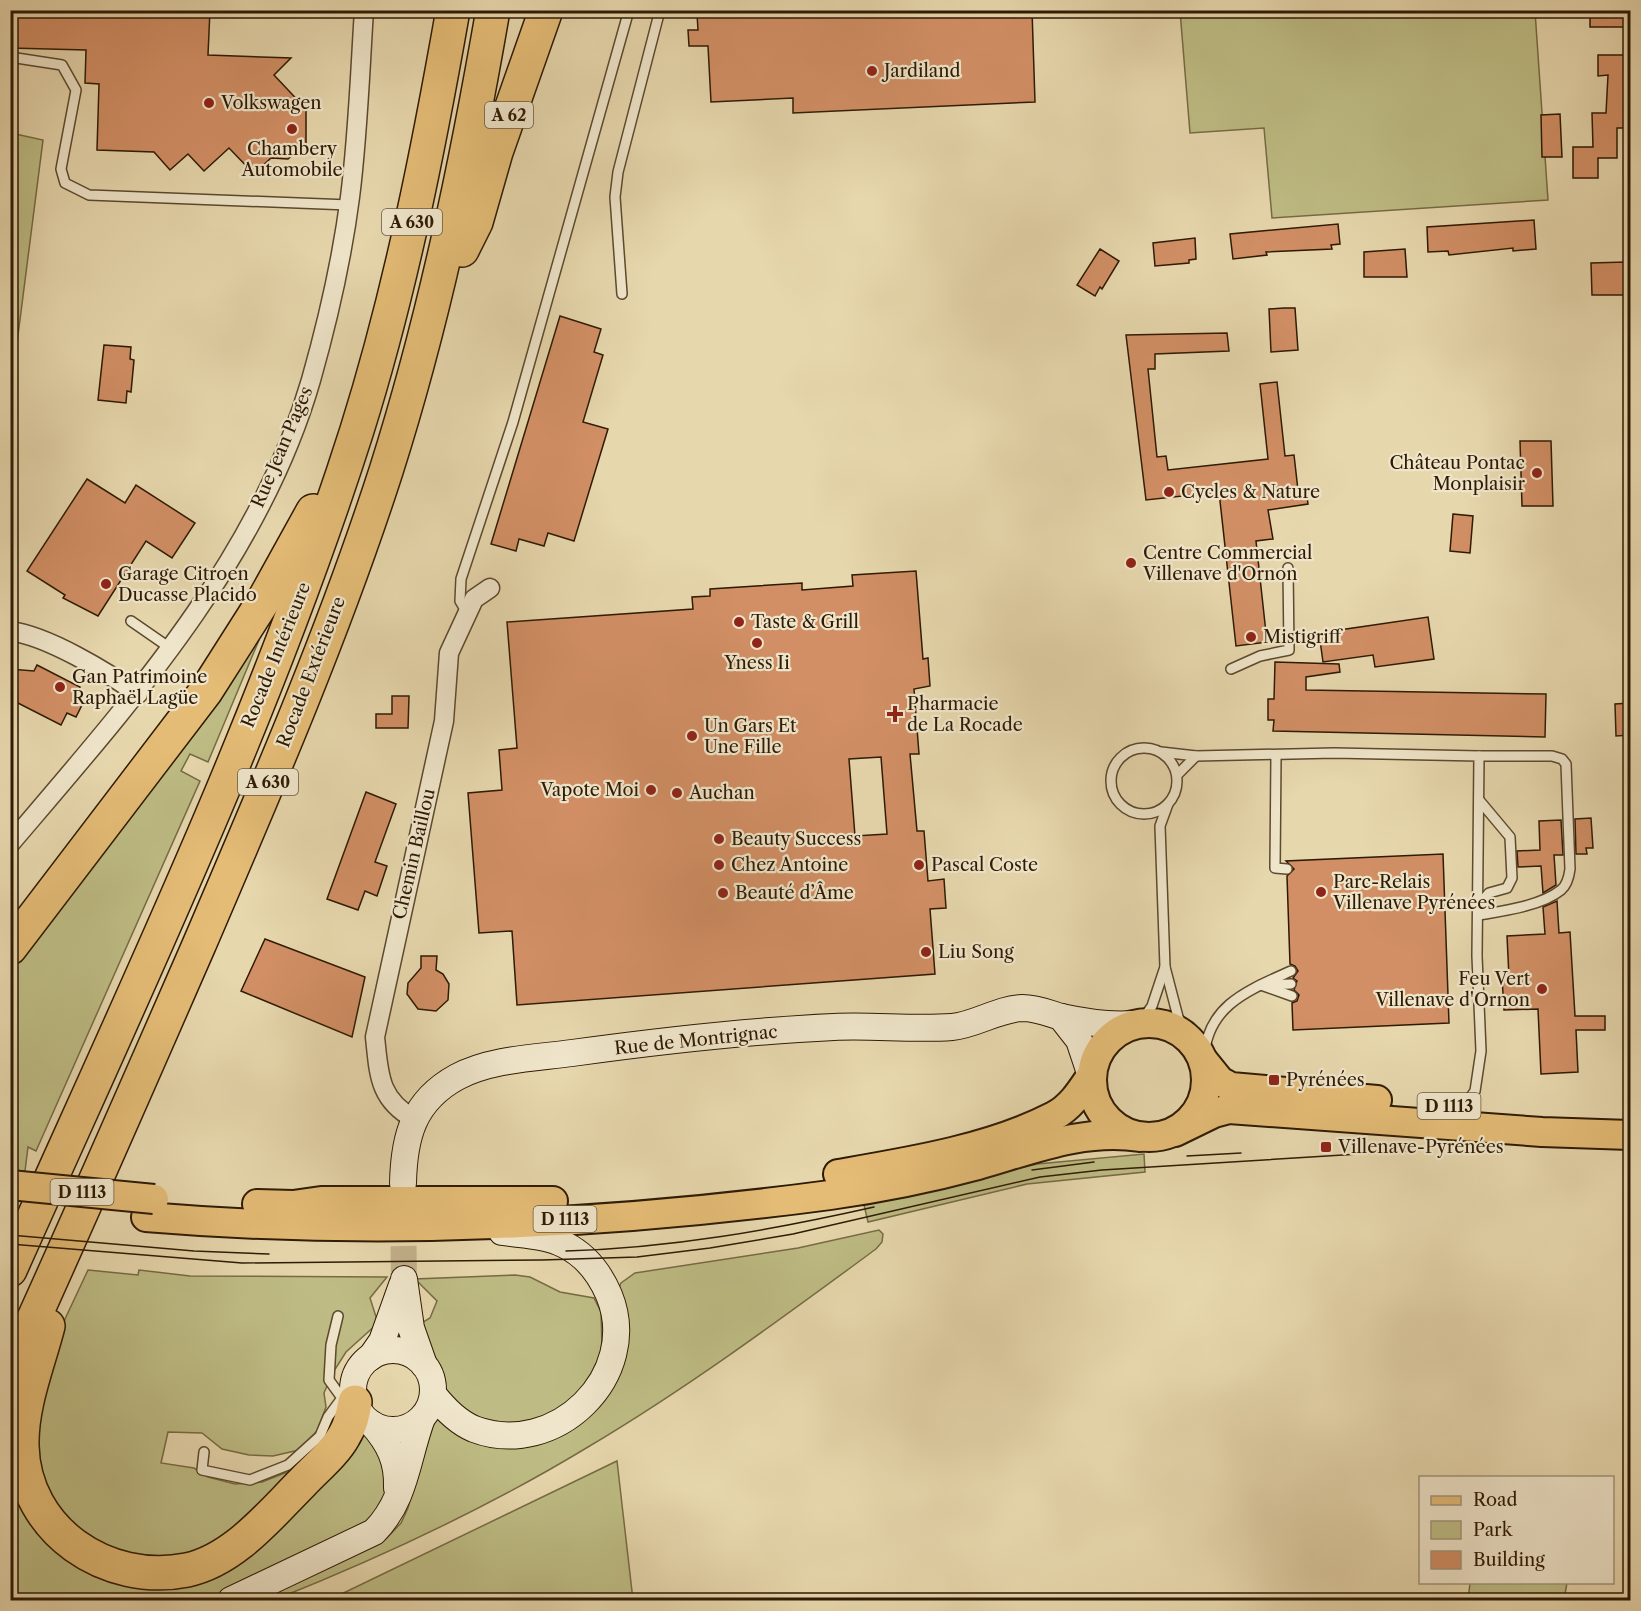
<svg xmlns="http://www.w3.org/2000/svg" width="1641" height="1611" viewBox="0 0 1641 1611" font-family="'Libre Caslon Text',serif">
<rect width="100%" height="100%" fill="#e7d7ad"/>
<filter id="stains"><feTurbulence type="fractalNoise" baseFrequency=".00333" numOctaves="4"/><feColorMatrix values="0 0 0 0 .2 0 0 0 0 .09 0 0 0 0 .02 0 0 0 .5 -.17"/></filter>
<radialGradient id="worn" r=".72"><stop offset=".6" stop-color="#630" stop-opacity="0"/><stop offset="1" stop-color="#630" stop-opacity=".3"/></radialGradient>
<g fill="#bebc84" stroke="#766b44" stroke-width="1.5">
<path d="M1180,11H1535L1548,200L1272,218L1264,128L1190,133Z"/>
<path d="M11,133L43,140L17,343H10Z"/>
<path d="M255,638L259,640L208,762L190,754L181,771L200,781L36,1151L28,1147L25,1171L13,1170L11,1164L10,966Z"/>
<path d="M1144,1154L1145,1172L1027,1184L868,1222L864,1205L1037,1164Z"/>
<path d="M879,1230L883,1234L882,1242L876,1249C782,1318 689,1387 588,1447C489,1507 382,1557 274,1600H252L386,1539L401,1523L408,1508L429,1430L441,1412L450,1422L567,1430L586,1419L603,1400L617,1292L621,1283L635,1273L798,1248Z"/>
<path d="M88,1270L138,1275L139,1270L190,1276L387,1277L370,1298L378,1323L346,1352L332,1374L324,1393L326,1407L317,1431L299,1450L273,1456L249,1455L222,1449L202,1433L168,1432L161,1463L194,1468L208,1477L235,1484L262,1482L305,1465L219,1543L180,1558H125L74,1532L45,1491L33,1437L45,1372L65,1319Z"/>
<path d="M515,1275L530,1277L560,1292L594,1298L601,1312L602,1348L596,1369L570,1404L532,1422L511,1424L466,1415L445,1396L444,1379L438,1363L423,1346L418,1325L430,1318L437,1301L415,1279Z"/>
<path d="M356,1427L374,1441L383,1457L386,1492L379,1510L366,1525L318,1549L207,1600H11L10,1468L31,1516L173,1580Z"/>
<path d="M617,1461L633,1600H329Z"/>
<path d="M1470,1583V1582L1567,1583L1564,1600H1468Z"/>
</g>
<g fill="#d28f65" stroke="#2e1a04" stroke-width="1.5" fill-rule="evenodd">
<path d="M10,10H210L208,55L291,58L274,75L306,109V143L288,159L271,158L254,174L229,148L204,171L188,154L170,170L154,152L97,150L99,84L85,83L86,50L10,48Z"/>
<path d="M707,10H1032L1035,102L793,113V98L711,102L708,46H689L688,30H698L697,14H707Z"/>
<path d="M1590,10H1626L1627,27H1590Z"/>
<path d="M1598,55H1626L1630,128H1617V158H1598V178H1573V147H1593L1592,113H1606L1608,75L1598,76Z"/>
<path d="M1560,114L1562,157H1542L1541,115Z"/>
<path d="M1534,220L1536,249L1513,251V248L1449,255L1448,251L1428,252L1427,227Z"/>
<path d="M1338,224L1340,244L1331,245L1332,249L1266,252L1267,255L1233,259L1230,234Z"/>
<path d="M1195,238L1196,259L1189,260V263L1155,266L1153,243Z"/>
<path d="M1100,249L1119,261L1102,289L1100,287L1095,296L1077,285Z"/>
<path d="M1405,249L1407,277H1364V252Z"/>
<path d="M1626,262L1627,295H1592L1591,263Z"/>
<path d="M1284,308H1295L1298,350L1271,352L1269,309Z"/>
<path d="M560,316L601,329L594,352L603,355L583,422L608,429L574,541L548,533L544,546L519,539L516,551L491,544Z"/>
<path d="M1227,333L1229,351L1155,354V369H1148L1157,457L1166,456L1168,470L1268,459L1260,384L1277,382L1285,456L1294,455L1298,490L1306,489L1308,504L1268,510L1273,539L1256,541L1267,642L1236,646L1219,492L1146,500L1126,335Z"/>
<path d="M104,345L131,347L130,359L134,360L131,392L127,391L126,403L98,400Z"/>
<path d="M1520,441H1551L1553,506H1522Z"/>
<path d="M87,479L125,503L136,485L195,523L172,558L146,541L98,616L63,598L65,595L27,571Z"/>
<path d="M1453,514L1473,516L1470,553L1450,551Z"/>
<path d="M916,571L923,659L928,658L930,686L914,689L919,754H910L917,831H924L928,881L944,879L946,908L930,909L935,974L517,1005L512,931L479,933L468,793L502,790L499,750L517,748L507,622L693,609L692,597L710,596V589L802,583V590L853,586L852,575ZM881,757L887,834L855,836L849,759Z"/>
<path d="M1428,617L1434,659L1375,667L1373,655L1323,662L1319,633Z"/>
<path d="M1275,662L1339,664L1340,672L1306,677V690L1546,694L1545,737L1273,731L1274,720H1268V699H1274Z"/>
<path d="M37,665L80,687L74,700L82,705L76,717L67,713L61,725L10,699V669L34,671Z"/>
<path d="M392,696H409L408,728H376V714H392Z"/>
<path d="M1630,703V735L1616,736L1615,704Z"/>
<path d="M366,792L396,804L375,862L387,866L377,896L365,891L358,910L327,899Z"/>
<path d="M1591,818L1593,848H1586L1587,854H1576L1575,819Z"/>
<path d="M1561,820L1563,855H1554L1556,885L1543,893L1541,866L1518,867L1517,851L1540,850L1539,821Z"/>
<path d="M1443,854L1449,1023L1293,1030L1292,1003L1297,1001L1299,995L1294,990L1297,981L1293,978L1298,971L1295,966L1290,964L1287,876L1294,869L1286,861Z"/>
<path d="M1557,901L1559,933L1570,932L1575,1016H1605V1030H1576L1578,1072L1541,1074L1538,1009L1504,1010L1502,977H1509L1507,936L1545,934L1543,907Z"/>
<path d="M265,939L365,977L352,1037L241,991Z"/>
<path d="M421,956H437L436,970L443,974L449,984L448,1000L436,1011L418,1009L407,994L408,983L421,968Z"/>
</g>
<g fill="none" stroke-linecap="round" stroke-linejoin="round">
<path stroke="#c2b18b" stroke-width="26" stroke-dasharray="26 13" stroke-linecap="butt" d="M403,1207L404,1279"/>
<g stroke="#5c492e" stroke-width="12">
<g id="lane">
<path d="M10,57L62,65L76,90L61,169L65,183L89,195L349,205"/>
<path d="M622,294L615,197L618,172L660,10"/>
<path d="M467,613L460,601L461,579L513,422L629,10"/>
<path d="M131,621L170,648"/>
<path d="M1231,669L1260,656L1289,650L1288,568"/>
<circle cx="1144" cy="781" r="33"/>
<path d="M1161,752L1196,756L1334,753L1479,756L1477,956L1481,1051L1475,1091L1467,1102L1458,1107"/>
<path d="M1276,755L1275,868L1287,869"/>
<path d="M1177,775L1196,756"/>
<path d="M1479,800L1510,837L1512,878L1507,888L1489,893L1479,905"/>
<path d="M1168,804L1160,826L1165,967L1178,1017L1187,1035"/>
<path d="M1479,915C1503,911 1541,906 1561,890C1567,885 1569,877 1570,869L1566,764L1562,759L1552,756H1479"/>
<path d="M1261,985L1292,996"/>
<path d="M1266,985L1291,984"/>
<path d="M1140,1023L1152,1006L1165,967"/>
<path d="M1204,1058C1207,1005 1249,990 1291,971"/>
<path d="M204,1452L202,1470L250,1480L288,1465L320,1436L328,1417L342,1398L329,1380L331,1345L338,1316"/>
</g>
</g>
<g stroke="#5c492e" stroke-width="21">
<g id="street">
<path d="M10,631C48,636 107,672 138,694"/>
<path d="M10,844C129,704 259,560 311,380C328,320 342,259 350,197C358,135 360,72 364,10"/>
<path d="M414,1119C378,1099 379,1073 375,1037L444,721L449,653L474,599L490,588"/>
</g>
</g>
<g stroke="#2e1a04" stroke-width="28">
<g id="secondary">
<path d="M1061,1017L1079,1040L1091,1076"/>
<path d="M403,1183C404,1137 413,1101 457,1077C491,1059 535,1058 572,1053C659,1041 746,1031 834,1027C873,1025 913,1030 952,1027C975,1025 998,1009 1022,1008C1037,1008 1048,1013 1061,1017C1084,1022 1110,1026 1133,1024"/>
<path d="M404,1279L411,1328L424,1365"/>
<circle cx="393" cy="1390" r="40"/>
<path d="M371,1357L382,1341L402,1285"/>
<path d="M433,1394C444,1408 457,1422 474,1429C555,1460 642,1375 609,1295C600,1274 585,1255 565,1245C546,1235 523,1235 502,1232"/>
<path d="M372,1424C389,1443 398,1461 397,1488"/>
<path d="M231,1600L374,1532C406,1500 407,1458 422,1418"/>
</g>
</g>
<g stroke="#2e1a04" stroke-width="32">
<g id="primary">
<circle cx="1149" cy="1080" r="57"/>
<path d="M1203,1060L1220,1081L1231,1087L1377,1100"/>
<path d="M1175,1132L1214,1113L1229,1109L1542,1132L1630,1135"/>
<path d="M838,1174C908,1162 990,1149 1054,1116C1071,1107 1081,1091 1091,1076"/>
<path d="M257,1204L293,1205L321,1201H553"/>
<path d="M146,1217C373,1236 605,1225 830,1195C880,1188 930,1178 978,1165C1031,1150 1084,1128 1140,1137"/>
</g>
</g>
<g stroke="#2e1a04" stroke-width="36">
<g id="highway">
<path d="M462,250L476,222L496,152L546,10"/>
<path d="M10,948L206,691L262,603L313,511"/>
<path d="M10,1270C133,994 265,719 357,430C400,293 428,152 453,10"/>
<path d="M48,1326C38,1365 21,1405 22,1446C24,1531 107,1586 187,1570C234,1560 270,1515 302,1483C316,1468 334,1454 344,1436C351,1425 353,1414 355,1402"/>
<path d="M10,1371C75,1229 137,1087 199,945C266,789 334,632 386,471C434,320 466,166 493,10"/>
</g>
</g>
<use href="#lane" stroke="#efe5ca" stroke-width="9"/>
<use href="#street" stroke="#efe5ca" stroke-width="18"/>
<use href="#secondary" stroke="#efe5ca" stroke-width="26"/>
<use href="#primary" stroke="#e4bc76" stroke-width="28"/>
<use href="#highway" stroke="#e4bc76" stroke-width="33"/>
<g stroke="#2e1a04" stroke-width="1.5">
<path d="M1187,1156L1241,1153"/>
<path d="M1032,1170L1094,1162"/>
<path d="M10,1235L194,1251L269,1254"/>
<path d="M10,1244L242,1263L542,1260L637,1257L710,1248L793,1234L1040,1177L1102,1170L1424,1150"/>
<path d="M566,1251C671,1248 772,1230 874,1207"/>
</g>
<g stroke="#2e1a04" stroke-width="32" stroke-linecap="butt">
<path id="primary-bridge" d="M10,1185L154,1199"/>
</g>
<use href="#primary-bridge" stroke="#e4bc76" stroke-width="28"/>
</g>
<g fill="#8f2418" stroke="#efe5ca" stroke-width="2">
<circle cx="872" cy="71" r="6"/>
<circle cx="209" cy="103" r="6"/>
<circle cx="292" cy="129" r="6"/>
<circle cx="1537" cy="473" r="6"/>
<circle cx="1169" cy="492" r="6"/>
<circle cx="1131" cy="563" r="6"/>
<circle cx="106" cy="584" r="6"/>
<circle cx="739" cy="622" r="6"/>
<circle cx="1251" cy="637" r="6"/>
<circle cx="757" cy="643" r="6"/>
<circle cx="60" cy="687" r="6"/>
<path d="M892 705h6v6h6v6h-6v6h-6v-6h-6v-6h6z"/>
<circle cx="692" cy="736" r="6"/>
<circle cx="651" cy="790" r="6"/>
<circle cx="677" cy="793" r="6"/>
<circle cx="719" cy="839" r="6"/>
<circle cx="719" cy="865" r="6"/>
<circle cx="919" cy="865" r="6"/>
<circle cx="1321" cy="892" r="6"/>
<circle cx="723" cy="893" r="6"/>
<circle cx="926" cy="952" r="6"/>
<circle cx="1542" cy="989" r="6"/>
<rect x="1268" y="1074" width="12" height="12" rx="3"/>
<rect x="1320" y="1141" width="12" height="12" rx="3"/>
</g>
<g text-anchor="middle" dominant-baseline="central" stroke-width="4.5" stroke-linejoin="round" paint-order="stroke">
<g fill="#efe5ca" stroke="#68573f" stroke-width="1.5">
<rect x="485" y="102" width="48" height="26" rx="4.5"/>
<rect x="382" y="209" width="60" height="26" rx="4.5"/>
<rect x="238" y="769" width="60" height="26" rx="4.5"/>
<rect x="1417.5" y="1093" width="63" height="26" rx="4.5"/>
<rect x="50.5" y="1179" width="63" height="26" rx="4.5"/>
<rect x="533.5" y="1206" width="63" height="26" rx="4.5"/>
</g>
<g font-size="16" font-weight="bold" fill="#2e1a04">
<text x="509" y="115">A 62</text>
<text x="412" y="222">A 630</text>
<text x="268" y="782">A 630</text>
<text x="1449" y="1106">D 1113</text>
<text x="82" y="1192">D 1113</text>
<text x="565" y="1219">D 1113</text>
</g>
<g font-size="18" fill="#2e1a04" stroke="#efe5ca" text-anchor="start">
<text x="884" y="71">Jardiland</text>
<text x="221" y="103">Volkswagen</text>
<text x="292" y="149" text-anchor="middle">Chambery<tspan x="292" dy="21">Automobile</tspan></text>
<text x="1525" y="463" text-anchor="end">Château Pontac<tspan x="1525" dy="21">Monplaisir</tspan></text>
<text x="1181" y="492">Cycles &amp; Nature</text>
<text x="1143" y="553">Centre Commercial<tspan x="1143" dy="21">Villenave d'Ornon</tspan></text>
<text x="118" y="574">Garage Citroen<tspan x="118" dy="21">Ducasse Placido</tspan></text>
<text x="751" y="622">Taste &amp; Grill</text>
<text x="1263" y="637">Mistigriff</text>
<text x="757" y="663" text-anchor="middle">Yness Ii</text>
<text x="72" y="677">Gan Patrimoine<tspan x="72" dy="21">Raphaël Lagüe</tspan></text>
<text x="907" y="704">Pharmacie<tspan x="907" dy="21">de La Rocade</tspan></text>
<text x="704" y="726">Un Gars Et<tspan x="704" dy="21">Une Fille</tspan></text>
<text x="639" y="790" text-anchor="end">Vapote Moi</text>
<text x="689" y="793">Auchan</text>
<text x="731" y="839">Beauty Success</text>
<text x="731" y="865">Chez Antoine</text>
<text x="931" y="865">Pascal Coste</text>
<text x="1333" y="882">Parc-Relais<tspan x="1333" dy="21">Villenave Pyrénées</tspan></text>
<text x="735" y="893">Beauté d’Âme</text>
<text x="938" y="952">Liu Song</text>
<text x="1530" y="979" text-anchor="end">Feu Vert<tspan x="1530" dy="21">Villenave d'Ornon</tspan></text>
<text x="1286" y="1080">Pyrénées</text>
<text x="1338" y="1147">Villenave-Pyrénées</text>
</g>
<g font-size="18" fill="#2e1a04" stroke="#efe5ca">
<text transform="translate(282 447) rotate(-67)">Rue Jean Pages</text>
<text transform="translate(276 655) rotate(-68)">Rocade Intérieure</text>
<text transform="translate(311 672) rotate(-69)">Rocade Extérieure</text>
<text transform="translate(414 854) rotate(-77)">Chemin Baillou</text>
<text transform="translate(696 1040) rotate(-6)">Rue de Montrignac</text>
</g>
</g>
<rect width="1641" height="1611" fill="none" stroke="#e7d7ad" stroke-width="36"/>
<rect x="12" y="12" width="1617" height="1587" fill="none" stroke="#2e1a04" stroke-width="3"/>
<rect x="18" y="18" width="1605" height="1575" fill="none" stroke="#2e1a04" stroke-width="1.5"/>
<rect x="1419" y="1476" width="195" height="108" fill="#efe5ca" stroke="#a2947b" stroke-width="1.5"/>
<rect x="1431" y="1496" width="30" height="9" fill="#e4bc76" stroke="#a2947b" stroke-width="1.5"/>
<text x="1473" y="1506" font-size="18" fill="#2e1a04">Road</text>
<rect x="1431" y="1521" width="30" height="18" fill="#bebc84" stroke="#a2947b" stroke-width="1.5"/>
<text x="1473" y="1536" font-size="18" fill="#2e1a04">Park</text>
<rect x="1431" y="1551" width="30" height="18" fill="#d28f65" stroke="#a2947b" stroke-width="1.5"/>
<text x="1473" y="1566" font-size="18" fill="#2e1a04">Building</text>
<rect width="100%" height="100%" filter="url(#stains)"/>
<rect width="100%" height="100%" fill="url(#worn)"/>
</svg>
